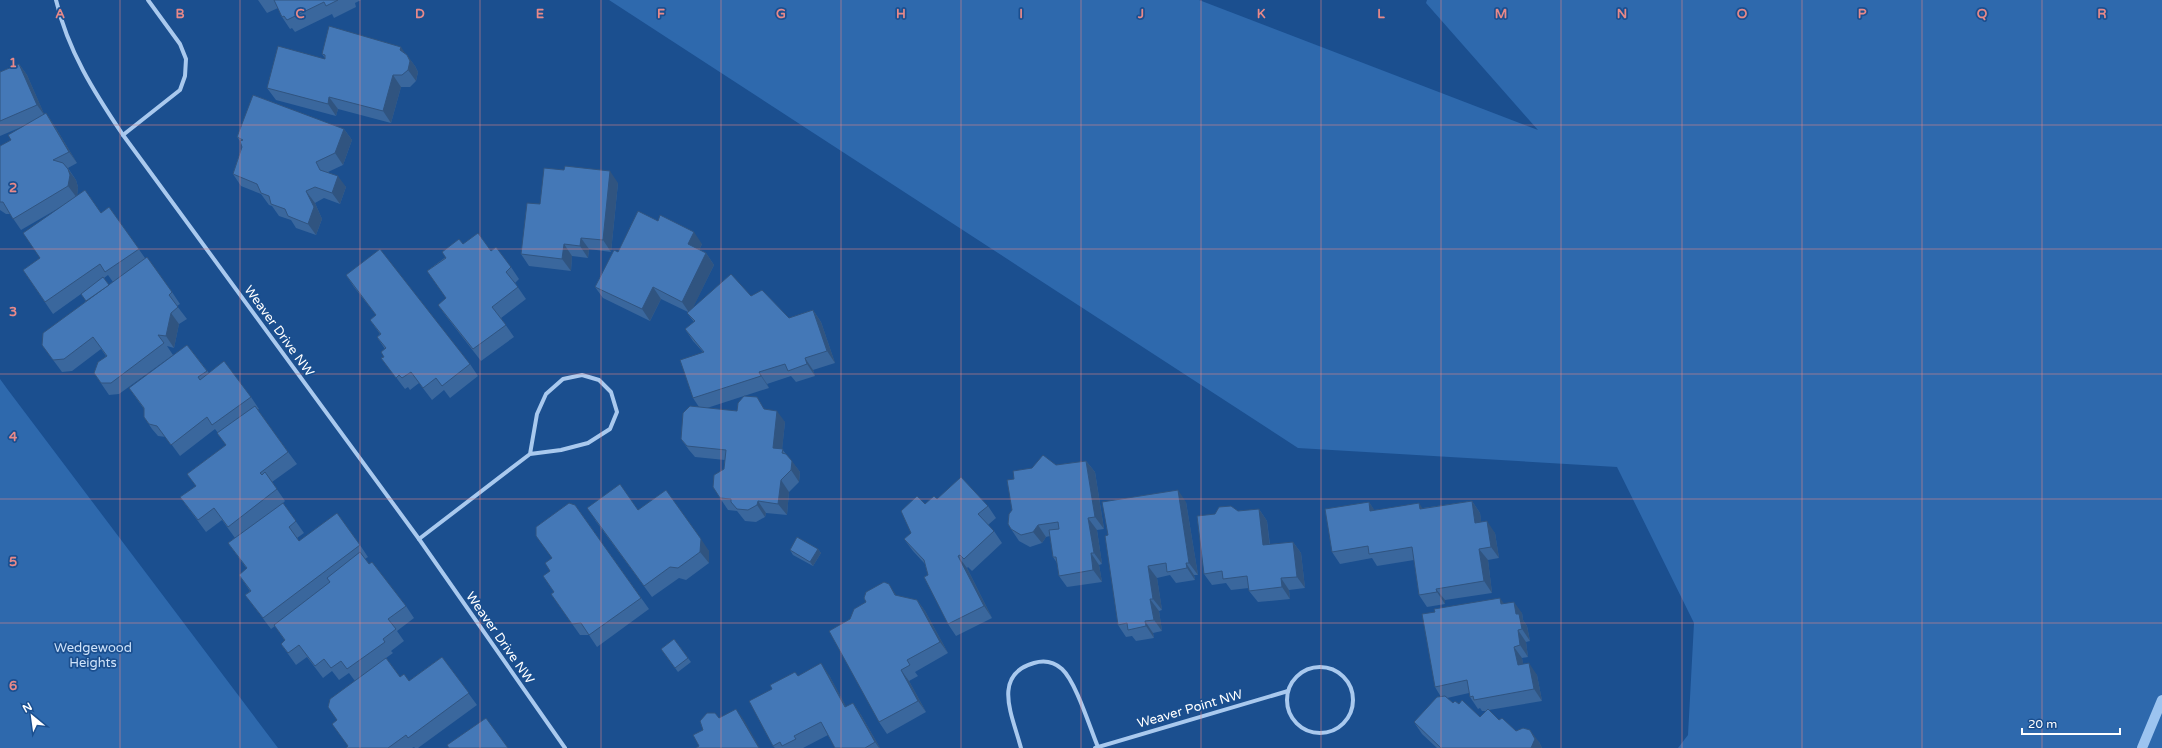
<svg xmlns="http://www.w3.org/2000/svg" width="2162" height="748" viewBox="0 0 2162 748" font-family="'Varela Round',sans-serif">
<rect width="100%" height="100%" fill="#1b4f8f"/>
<g fill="#2e69ad">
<path d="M609,0H1199L1538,130L1426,3L1427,0H2162V748H1678L1688,735L1694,623L1617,467L1298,448Z"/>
<path d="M0,379L8,390L278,748H0Z"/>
</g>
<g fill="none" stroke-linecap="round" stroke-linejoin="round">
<path stroke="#9cc4f0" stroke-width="10" d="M2142,748L2162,700"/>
<g stroke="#a9c9ee" stroke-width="4">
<path d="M56,0C68,51 94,92 123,135L419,539L565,748"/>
<path d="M123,135L180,90L185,76L186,59L180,44L148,0"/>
<path d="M419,539L530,454L561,450L588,443L610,429L617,412L611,392L599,380L582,375L563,379L546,394L537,414L530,454"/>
<circle cx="1320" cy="700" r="33"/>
<path d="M1021,748C1013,717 991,675 1034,663C1044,660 1054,662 1062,669C1076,682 1090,728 1098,747"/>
<path d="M1095,748L1288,691"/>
</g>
</g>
<g fill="#3a679d" fill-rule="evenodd">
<path d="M258,0H361L355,3L356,7L334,18L332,14L295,32L292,28L290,29L282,17L278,8L267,13Z"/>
<path d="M405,53L415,66L418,72L416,81L410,87H401L391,123L338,109L336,116L276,100L267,88L325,59V58L322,54Z"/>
<path d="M19,64L27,75L44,114L46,113L54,125L77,163L68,168L76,180L78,187L77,196L101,213L109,207L145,258L172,292L180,304L177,306L187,319L179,324L174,348L167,346L173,355L119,394L109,395L94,373L106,356L101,349L72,371L62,372L42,345L86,301L81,294L53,314L23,270L40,258L64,205L21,230L10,214H6L0,210V146L11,140L26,125L0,136V72ZM108,275L113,282L109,285L104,278Z"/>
<path d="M344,129L352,140L343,165L328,172L346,187L340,204L324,198L315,203L322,219L316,235L296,228L291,220L279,216L272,206L269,205L261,194L241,186L233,174L242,147L240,141L237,137Z"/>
<path d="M618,183L611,252L589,249L588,258L572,256L571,271L529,266L521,254L540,204Z"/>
<path d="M463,244L491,251L511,267L519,279L515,283L526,299L501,318L514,337L481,361L446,316L438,305L446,298L427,271Z"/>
<path d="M702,244L699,250L706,253L714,265L693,307L751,296L789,318L813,310L821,322L835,363L813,370L815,376L796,382L791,376L767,384L769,388L707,408L737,411L766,409L785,422L782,449L800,472L799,482L789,492L787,515L766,513L765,517L756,522L745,521L737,511L728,510L720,498L725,460L695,457L689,450L681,439L699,407L693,398L703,352L693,341L685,329L694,322L687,313L688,312L661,299L650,321L603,298L595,287L618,252Z"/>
<path d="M346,275L470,364L478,376L450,398L444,390L432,400L419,383L410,390L408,387L405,389L381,358L384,357L381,352L385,349L377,337L380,334L370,320L376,315L354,287Z"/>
<path d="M187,345L209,373L251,397L259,409L257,410L297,464L272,482L285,501L283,503L304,533L297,538L299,541L360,545L368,557L365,559L406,606L414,618L397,631L404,641L391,651L393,653L386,658L400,677L409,681L442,657L477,705L418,748H415L414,747L412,748H346L348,747L337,720L355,681L349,673L339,680L332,671L323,678L307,657L296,665L281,644L285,641L275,626L271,629L245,595L250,591L239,575L247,569L228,543L235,538L222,520L206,532L180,497L196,486L187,474L226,445L217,433H218L215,429L180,456L166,437L158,436L152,429L144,417V409L129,388Z"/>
<path d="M1086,461L1095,472L1104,529L1097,530L1102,564L1099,565L1102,582L1067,587L1059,576L1057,563L1053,557L1050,536L1046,537L1042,543L1030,547L1019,541L1011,529L1014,479L1056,465Z"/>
<path d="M937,499L988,506L996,518L988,525L994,531L1002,543L972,571L968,567L967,568L992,618L956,636L948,624L928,575L925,564L913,551L904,539L911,533L925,504Z"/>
<path d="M1472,501L1480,513L1481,522L1495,533L1499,558L1488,560L1492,593L1445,600V604L1427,607L1419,595L1414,560L1377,566L1372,558L1340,564L1332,552L1369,502L1374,510L1423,508Z"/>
<path d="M1186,502L1198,575H1194L1195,580L1176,583L1170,575L1157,578L1162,610L1159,611L1162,631L1153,633L1154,638L1136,641L1132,636L1126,637L1118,625L1108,535Z"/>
<path d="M575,505L649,609L597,647L589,635H580L551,594L554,592L550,571Z"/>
<path d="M1259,509L1267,521L1270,545L1293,542L1301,553L1305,588L1289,590L1290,599L1258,602L1249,591V588L1231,590L1226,583L1212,585L1204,574L1238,511Z"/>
<path d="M638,510L709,551V563L686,580L679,578L652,597L595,520Z"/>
<path d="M818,549L821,553L813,566L793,555L790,550Z"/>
<path d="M897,596L917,600L925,611L948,653L915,672L918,676L909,681L926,712L887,734L879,722L850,619Z"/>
<path d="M1504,603L1522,613L1523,620L1527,626L1530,641L1526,642L1528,657L1522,658L1523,664L1537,675L1542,701L1489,710L1499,720L1516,731L1539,742L1542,748H1437L1422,734L1414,722L1441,697L1435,687ZM1469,693L1470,697L1478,709L1480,708L1482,711H1486L1480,717L1459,704L1453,703L1447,698Z"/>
<path d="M674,639L691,662L678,672L661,649Z"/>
<path d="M829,675L846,707L853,703L861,715L880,748H835L828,735L803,748H775L773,746L798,676Z"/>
</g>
<g fill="#305480">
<path d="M401,47L409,59L400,50Z"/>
<path d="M407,55L415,66L418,72L416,81L408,70Z"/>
<path d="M19,64L27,75L45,116L37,105Z"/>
<path d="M393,75L401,87L391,123L383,111Z"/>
<path d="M329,97L338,109L336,116L328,104Z"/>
<path d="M46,113L54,125L77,163L69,152Z"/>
<path d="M344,129L352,140L343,165L335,153Z"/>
<path d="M68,169L76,180L78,187L77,198L68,186Z"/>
<path d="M610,171L618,183L611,252L603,240Z"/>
<path d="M338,176L346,187L340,204L332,193Z"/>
<path d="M306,191L315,203L322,219L316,235L308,224Z"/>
<path d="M694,232L702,244L696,256L688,244Z"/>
<path d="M581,238L589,249L588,258L580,246Z"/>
<path d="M564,244L572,256L571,271L562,259Z"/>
<path d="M706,253L714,265L690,314L682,302Z"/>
<path d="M653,287L661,299L650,321L642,309Z"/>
<path d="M813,310L821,322L835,363L827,351Z"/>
<path d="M171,313L179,324L174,348L166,336Z"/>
<path d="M805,358L813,370L815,376L807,364Z"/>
<path d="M759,372L767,384L769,388L761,376Z"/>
<path d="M777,411L785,422L781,460L773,448Z"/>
<path d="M792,461L800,472L799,482L791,470Z"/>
<path d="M1086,461L1095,472L1104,529L1095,517Z"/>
<path d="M781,480L789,492L787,515L778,504Z"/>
<path d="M1178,490L1186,502L1198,575L1189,563Z"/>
<path d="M758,501L766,513L765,517L757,505Z"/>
<path d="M1472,501L1480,513L1483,535L1475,523Z"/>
<path d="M1369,502L1377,514L1370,511Z"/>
<path d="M1419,503L1427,515L1420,509Z"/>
<path d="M1259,509L1267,521L1271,557L1263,545Z"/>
<path d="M1088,518L1097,530L1102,564L1094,553Z"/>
<path d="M1487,521L1495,533L1499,558L1491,547Z"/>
<path d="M1038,525L1046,537L1042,543L1033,532Z"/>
<path d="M701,539L709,551V563L700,552Z"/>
<path d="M1293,542L1301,553L1305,588L1297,577Z"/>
<path d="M818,549L821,553L813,566L810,562Z"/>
<path d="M1479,549L1488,560L1492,593L1484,581Z"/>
<path d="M1091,553L1099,565L1102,582L1093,570Z"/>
<path d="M958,556L967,568L992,618L984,606Z"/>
<path d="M1186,563L1194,575L1195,580L1187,568Z"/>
<path d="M1148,566L1157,578L1162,610L1153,599Z"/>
<path d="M1281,578L1289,590L1290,599L1282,587Z"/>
<path d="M889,584L897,596L895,595Z"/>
<path d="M1436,589L1445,600V604L1437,592Z"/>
<path d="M1500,598L1508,609L1501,604Z"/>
<path d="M1150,599L1159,611L1162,631L1154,620Z"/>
<path d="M917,600L925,611L948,653L940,642Z"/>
<path d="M1514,602L1522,613L1523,620L1527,626L1530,641L1522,629L1516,614Z"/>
<path d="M1145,621L1153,633L1154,638L1146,626Z"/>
<path d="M1518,630L1526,642L1528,657L1520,645Z"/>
<path d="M1514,647L1522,658L1526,677L1518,665Z"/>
<path d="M821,663L829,675L853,719L845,707Z"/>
<path d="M1529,663L1537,675L1542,701L1534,689Z"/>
<path d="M901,670L909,681L926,712L918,701Z"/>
<path d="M853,703L861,715L880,748H879L875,742Z"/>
<path d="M736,709L744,720L760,748H759Z"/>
<path d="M1530,730L1539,742L1542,748H1531Z"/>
</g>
<g fill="#4478b7" stroke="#305480">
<path d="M274,0H338L326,6L324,2L287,20L284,16L282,17Z"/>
<path d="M329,26L401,47L400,50L407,55L410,61L408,70L402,75H393L383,111L329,97L328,104L267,88L278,46L325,59V55L322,54Z"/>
<path d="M19,64L37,105L0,121V72Z"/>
<path d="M253,95L344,129L335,153L316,162L320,170L338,176L332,193L315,187L306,191L314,207L308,224L288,216L285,209L271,204L269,196L261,193L257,184L233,174L242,147L240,141L243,140L237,137Z"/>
<path d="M46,113L69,152L53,160L63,163L68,169L70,175L68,186L13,219L3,202H0V146L11,140L8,135Z"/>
<path d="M565,166L610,171L603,240L581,238L580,246L564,244L562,259L521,254L527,203L540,204L544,168L564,170Z"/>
<path d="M85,190L101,213L109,207L139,249L105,272L100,264L45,302L23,270L40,258L23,233Z"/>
<path d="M638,211L658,221L660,215L694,232L688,244L706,253L682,302L653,287L642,309L595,287L614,250L618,252Z"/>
<path d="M478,233L491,251L496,247L511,267L506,272L518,287L492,307L506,325L473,349L438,305L446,298L427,271L446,258L442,252L459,239L463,244Z"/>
<path d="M380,249L470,364L442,386L436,378L423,388L411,372L402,378L399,375L396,378L381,358L384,357L381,352L386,348L377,337L381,334L370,320L376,315L346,275Z"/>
<path d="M147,257L172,292L169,295L178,307L171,313L166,336L158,335L164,343L111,383H101L94,373L98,362L107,356L93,337L64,359L53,360L42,345L43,333Z"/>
<path d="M731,274L751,296L762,290L789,318L813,310L827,351L805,358L807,364L788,371L785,364L759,372L761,376L693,398L680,360L704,352L685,329L695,321L687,313Z"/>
<path d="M103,277L109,285L86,301L81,294Z"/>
<path d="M187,345L207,371L198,377L200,380L224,361L251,397L212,425L207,417L171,445L157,426L149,424L144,417V408L129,388Z"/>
<path d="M744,396L757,397L764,409L777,411L773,448L783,449L782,453L786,454L792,461L791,470L781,480L778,504L758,501L757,505L748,510L737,509L731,502V499L720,498L713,487L714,475L724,469L726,450L687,446L681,439L683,413L690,406L737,411L738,403Z"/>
<path d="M255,406L288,452L260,473L262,475L265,472L277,489L228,527L214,508L198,520L180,497L196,486L187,474L226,445L217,433Z"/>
<path d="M1043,455L1056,465L1086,461L1095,517L1088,518L1094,553H1091L1093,570L1059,576L1056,557H1053L1049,530L1059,529L1058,522L1038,525L1033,532L1021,535L1011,529L1008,524L1009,514L1012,510L1007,480L1014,479L1013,471L1032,468Z"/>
<path d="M961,477L988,506L978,514L994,531L964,559L960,555L958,556L984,606L948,624L924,577L928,575L924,560L904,539L911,533L901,511L917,496L925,504L934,496L937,499Z"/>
<path d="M620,484L638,510L666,490L701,539L700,552L678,568L670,567L644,586L587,508Z"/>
<path d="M1178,490L1189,563H1186L1187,568L1167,572L1166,563L1148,566L1153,599H1150L1154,620L1145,621L1146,626L1128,630L1127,623L1118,625L1105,536L1108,535L1102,502Z"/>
<path d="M1472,501L1475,523L1487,521L1491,547L1479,549L1484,581L1436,589L1437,592L1419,595L1412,547L1369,554L1368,546L1332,552L1325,509L1369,502L1370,511L1419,503L1420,509Z"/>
<path d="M283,503L296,521L289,527L299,541L337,513L360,545L263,618L245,595L251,591L239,575L247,568L228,543Z"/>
<path d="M569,503L575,505L641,598L589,635L581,623L572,624L551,594L554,592L543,576L550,571L545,563L552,558L536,536V527Z"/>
<path d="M1231,506L1238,511L1259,509L1263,545L1293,542L1297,577L1281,578L1282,587L1249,591L1247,576L1223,579L1222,571L1204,574L1197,516L1215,514L1219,507Z"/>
<path d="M797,537L818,549L810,562L790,550Z"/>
<path d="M360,552L369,564L372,562L406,606L388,619L396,629L383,639L385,642L347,669L341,661L331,668L324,659L315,666L299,645L288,653L281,644L285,640L274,625L330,582L327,578Z"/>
<path d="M884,582L889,584L895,595L917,600L940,642L907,660L910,665L901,670L918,701L879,722L829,631L850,619L854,609L866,602L864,598L866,592Z"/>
<path d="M1500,598L1501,604L1514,602L1516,614H1519L1522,629L1518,630L1520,645L1514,647L1518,665L1529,663L1534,689L1474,700L1473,696L1470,697L1467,680L1435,687L1422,614L1435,612L1434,609Z"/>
<path d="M674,639L688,658L675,668L661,649Z"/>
<path d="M442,657L469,693L408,738L406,735L388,748H346L348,746L332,724L337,720L328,707L330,699L386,658L400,677L404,674L409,681Z"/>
<path d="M821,663L845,707L853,703L875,742L865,748H835L821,722L794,736L796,739L782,746L780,742L773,746L749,701L772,689L770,685L795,672L798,676Z"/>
<path d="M1445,696L1453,703L1455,701L1459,704L1462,700L1480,717L1488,709L1499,720L1502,718L1516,731L1523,728L1530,730L1535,739L1531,748H1441L1414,722L1437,697Z"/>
<path d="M736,709L759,748H696L699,746L693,735L703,730L700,721L707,713H715L719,718Z"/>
<path d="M486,718L508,748H449L447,745Z"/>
</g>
<path fill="none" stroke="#e88989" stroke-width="1" stroke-opacity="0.55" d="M120,0V748M240,0V748M360,0V748M480,0V748M601,0V748M721,0V748M841,0V748M961,0V748M1081,0V748M1201,0V748M1321,0V748M1441,0V748M1561,0V748M1682,0V748M1802,0V748M1922,0V748M2042,0V748M0,125H2162M0,249H2162M0,374H2162M0,499H2162M0,623H2162"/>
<g text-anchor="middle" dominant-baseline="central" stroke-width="3.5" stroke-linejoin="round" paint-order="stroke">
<g font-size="13" fill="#fff" stroke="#1b4f8f">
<text transform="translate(279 331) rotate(54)">Weaver Drive NW</text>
<text transform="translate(500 638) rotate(55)">Weaver Drive NW</text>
<text transform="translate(1190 709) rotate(-16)">Weaver Point NW</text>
</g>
<g font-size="13" fill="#cfe3fa" stroke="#1b4f8f">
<text x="93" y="648">Wedgewood<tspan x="93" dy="15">Heights</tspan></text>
</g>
</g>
<g font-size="13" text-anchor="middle" font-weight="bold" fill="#e88989" stroke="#1b4f8f" stroke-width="3.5" stroke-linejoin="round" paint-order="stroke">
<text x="60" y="18">A</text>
<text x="180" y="18">B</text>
<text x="300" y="18">C</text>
<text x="420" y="18">D</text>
<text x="540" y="18">E</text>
<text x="661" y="18">F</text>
<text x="781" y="18">G</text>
<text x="901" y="18">H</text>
<text x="1021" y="18">I</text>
<text x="1141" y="18">J</text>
<text x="1261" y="18">K</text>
<text x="1381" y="18">L</text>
<text x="1501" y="18">M</text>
<text x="1622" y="18">N</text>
<text x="1742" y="18">O</text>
<text x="1862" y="18">P</text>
<text x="1982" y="18">Q</text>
<text x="2102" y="18">R</text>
<text x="13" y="67">1</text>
<text x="13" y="192">2</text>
<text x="13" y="316">3</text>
<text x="13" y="441">4</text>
<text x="13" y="566">5</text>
<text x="13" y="690">6</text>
</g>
<g transform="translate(32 716) rotate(331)" stroke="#1b4f8f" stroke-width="3" paint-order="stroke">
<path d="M0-3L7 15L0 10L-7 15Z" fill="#ffffff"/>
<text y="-6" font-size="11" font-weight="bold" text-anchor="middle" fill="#ffffff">N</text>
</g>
<path d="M2022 728v6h98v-6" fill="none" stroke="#ffffff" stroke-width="2"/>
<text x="2028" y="728" font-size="12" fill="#ffffff" stroke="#1b4f8f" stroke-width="3" paint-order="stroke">20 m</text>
</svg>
